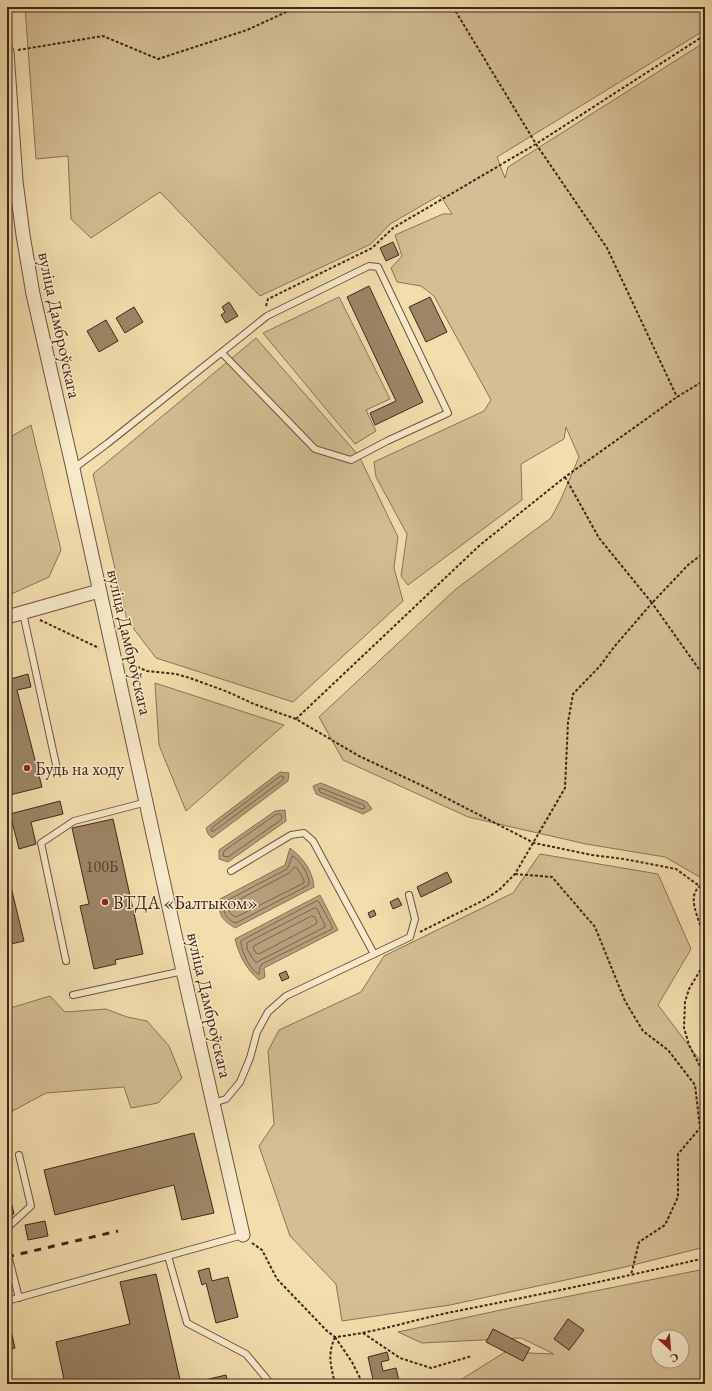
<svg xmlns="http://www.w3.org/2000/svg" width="712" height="1391" viewBox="0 0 712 1391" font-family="'EB Garamond',serif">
<rect width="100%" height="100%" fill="#f2ddad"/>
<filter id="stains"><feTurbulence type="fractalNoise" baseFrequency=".005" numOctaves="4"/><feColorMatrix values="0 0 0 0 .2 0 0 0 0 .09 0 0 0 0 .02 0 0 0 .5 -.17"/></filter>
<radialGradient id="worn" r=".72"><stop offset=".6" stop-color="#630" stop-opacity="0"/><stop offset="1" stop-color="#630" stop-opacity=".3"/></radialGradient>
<g fill="#d4be94" stroke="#8a7256" fill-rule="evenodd">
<path d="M25,7H705V30L497,157L505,178L508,167L705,42V880L665,857L586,844L468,817L343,760L319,717L456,589L551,518L561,499L579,457L566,427L564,439L521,464L522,500L408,585L401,576L407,534L376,477L374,462L484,411L491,400L434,296L421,286L397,282L391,268L402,256L395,235L443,214H452L440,195L390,224L371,244L260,296L160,192L91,238L71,219L68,156L36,159Z"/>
<path d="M339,297L390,399L366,410L376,431L355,444L263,333Z"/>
<path d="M256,338L359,456L398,537L394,568L403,601L293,702L156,658L127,620L93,474Z"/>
<path d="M31,425L61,550L49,577L7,596V439Z"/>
<path d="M155,683L284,725L186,811L159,745Z"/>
<path d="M540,854L658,874L691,949L658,1005L705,1067V1247L621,1268L450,1305L342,1321L336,1284L290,1236L259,1146L274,1124L268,1051L279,1030L361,992L384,956L513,893Z"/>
<path d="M50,996L65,1012L106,1009L127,1017L147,1021L169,1046L182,1078L158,1103L131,1108L124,1087L46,1093L7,1114V1009Z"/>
<path d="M705,1269V1384H454L505,1352L554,1354L521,1338L422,1343L398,1332L520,1306ZM658,1337H682V1361H658Z"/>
</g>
<g fill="#b59f7b" stroke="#866f54">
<path d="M280,772L289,773L288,781L212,838L208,834L206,828Z"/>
<path d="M321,783L367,802L372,809L363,814L316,794L313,786Z"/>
<path d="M285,810L286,821L228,862L219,859V850L275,811Z"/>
<path d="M290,848C304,859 312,870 314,887L235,928C221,919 218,915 220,899L285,865Z"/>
<path d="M320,895L338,930L264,968L265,977L259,980C246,969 239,955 235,939Z"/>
</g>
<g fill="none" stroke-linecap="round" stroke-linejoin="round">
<g stroke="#7a624a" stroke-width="1">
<path d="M281,776L284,777L283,780L214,831H211L212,828Z"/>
<path d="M320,788L364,805L365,808L362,809L320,792L319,790Z"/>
<path d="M280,814L282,816L281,820L228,857L223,856L224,851L275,815Z"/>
<path d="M293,856C301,861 310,876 309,885L236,923C226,920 222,911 224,902L287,869Z"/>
<path d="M295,867L297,868L304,880V883L236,917C231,916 227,910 229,905L289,873Z"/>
<path d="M317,901L319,902L332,926V929L262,964L260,967L259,974C251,972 240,949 241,941Z"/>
<path d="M315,908L317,909L325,925V927L257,962H255L247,949V943Z"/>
<path d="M312,916L315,917L317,922L316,924L259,954L256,953L253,948L254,946Z"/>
</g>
</g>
<g fill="#9d8566" stroke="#402619">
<path d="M393,242L399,255L386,261L380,248Z"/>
<path d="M369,286L423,402L375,425L370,413L396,401L347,297Z"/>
<path d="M430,297L447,332L426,342L409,307Z"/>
<path d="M229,302L238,316L226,323L221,315L225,312L222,307Z"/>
<path d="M134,307L143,322L125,333L116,318Z"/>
<path d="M106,320L118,341L99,352L87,331Z"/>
<path d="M28,674L31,687L17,690L42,787L10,795L7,785V680Z"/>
<path d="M60,801L63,814L31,822L36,844L19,849L10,814Z"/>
<path d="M113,819L143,954L115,960L116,964L94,969L80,906L89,904L72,828Z"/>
<path d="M447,872L452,882L421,897L417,887Z"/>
<path d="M11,887L24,941L11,944L7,926V888Z"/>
<path d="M398,898L402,905L393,909L390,902Z"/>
<path d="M374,910L376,915L370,918L368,913Z"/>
<path d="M286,971L289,978L282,981L279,974Z"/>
<path d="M194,1133L214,1213L182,1220L174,1185L55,1215L44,1170Z"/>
<path d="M10,1198L14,1214L7,1216V1199Z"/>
<path d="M45,1221L48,1236L28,1240L25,1225Z"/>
<path d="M209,1268L212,1281L228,1277L238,1317L216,1323L206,1283L202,1285L198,1271Z"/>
<path d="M156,1274L181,1384H65L56,1342L130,1324L120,1282Z"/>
<path d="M568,1319L584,1330L569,1350L554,1339Z"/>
<path d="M7,1326H10L15,1348L7,1350Z"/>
<path d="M493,1329L530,1348L523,1361L486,1342Z"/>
<path d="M7,1351L12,1374L7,1375Z"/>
<path d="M387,1352L389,1360L381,1362L383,1371L396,1368L399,1381L388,1384H374L368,1357Z"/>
<path d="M226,1375L228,1384H188Z"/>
</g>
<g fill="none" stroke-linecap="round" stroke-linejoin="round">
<g stroke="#6c543e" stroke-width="8">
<g id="service">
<path d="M73,469L108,443L267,316L369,266L378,267L448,413L387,441L351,460L315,449L222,353"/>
<path d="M23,613L57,769"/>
<path d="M231,871L291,835L304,833L313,841L374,954"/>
<path d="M66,961L41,843L74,821L147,802"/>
<path d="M73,995L183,971"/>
<path d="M213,1103L226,1099L240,1082L250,1058L257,1032L268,1012L286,996L410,937L415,919L409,895"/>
<path d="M7,1228L31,1206L19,1155"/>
<path d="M7,1251L19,1298"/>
<path d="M168,1256L187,1323L246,1354L271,1384"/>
<path d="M7,1301L243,1235"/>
</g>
</g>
<g stroke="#6c543e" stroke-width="15">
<g id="minor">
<path d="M7,52L16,181L23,235L33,294L73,469L183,971L243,1235"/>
<path d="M7,617L99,591"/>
</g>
</g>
<g stroke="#402619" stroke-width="2" stroke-dasharray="3 2" stroke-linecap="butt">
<path d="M453,7L536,144L607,248L677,397"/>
<path d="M18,50L103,36L158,59L247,30L297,7"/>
<path d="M266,306L268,299L372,248L393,228L536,144L705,35"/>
<path d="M565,477L599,538L652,603L688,565L705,552"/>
<path d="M40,620L99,648"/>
<path d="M128,663L147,671L176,674L190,678L228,692L254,704L296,719L359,756L423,786L534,843L592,855L624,859L676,869L705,890"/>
<path d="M296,719L480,545L565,477L677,397L705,380"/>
<path d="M515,874L552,877L595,927L625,1001L643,1031L668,1050L695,1085L700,1128L678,1154V1197L665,1225L639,1242L631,1275"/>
<path d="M705,883C687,891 695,909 699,922C702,929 703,937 705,944"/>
<path d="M420,932L484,900L499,890L515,874L565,788L568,722L573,694L600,666L614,647L652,603L701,672L705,675"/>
<path d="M705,956L704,964L689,989L685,1002L684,1028L689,1045L705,1076"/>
<path d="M252,1243L262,1250L277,1279L327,1331L335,1337C373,1333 410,1321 447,1313C533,1296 620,1278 705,1258"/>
<path d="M363,1333L400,1358L431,1368L472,1356"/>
<path d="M335,1337L352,1362L363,1384"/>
<path d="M335,1337C327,1355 331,1366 335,1384"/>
</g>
<use href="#service" stroke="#f7e9ca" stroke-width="6"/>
<use href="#minor" stroke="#f7e9ca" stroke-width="13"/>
<path stroke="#402619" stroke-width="3" stroke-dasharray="7 7" stroke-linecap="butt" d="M7,1257L118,1231"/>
</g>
<g fill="#8f2418" stroke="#f7e9ca" stroke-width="1.5">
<circle cx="27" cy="768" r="4"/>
<circle cx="105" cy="902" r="4"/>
</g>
<g text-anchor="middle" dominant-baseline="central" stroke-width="3" stroke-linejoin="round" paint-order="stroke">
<g font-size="16" fill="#573e2c">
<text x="102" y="866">100Б</text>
</g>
<g font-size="18" fill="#402619" stroke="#f7e9ca">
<text transform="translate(60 325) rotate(78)">вуліца Дамброўскага</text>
<text transform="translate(130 642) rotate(77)">вуліца Дамброўскага</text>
<text transform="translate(210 1005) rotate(77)">вуліца Дамброўскага</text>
</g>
<g font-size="18" fill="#402619" stroke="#f7e9ca" text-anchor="start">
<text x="35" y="768">Будь на ходу</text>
<text x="113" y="902">ВТДА «Балтыком»</text>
</g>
</g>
<rect width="712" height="1391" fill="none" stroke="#f2ddad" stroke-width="24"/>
<rect x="8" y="8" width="696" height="1375" fill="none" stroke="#402619" stroke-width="2"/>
<rect x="12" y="12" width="688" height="1367" fill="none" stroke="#402619"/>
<g transform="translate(670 1349) rotate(154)"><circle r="19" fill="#f7e9ca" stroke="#ae9b83"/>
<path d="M0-3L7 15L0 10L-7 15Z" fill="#8f2418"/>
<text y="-6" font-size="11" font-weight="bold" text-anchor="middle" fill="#402619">С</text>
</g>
<rect width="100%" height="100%" filter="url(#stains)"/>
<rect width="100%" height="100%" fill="url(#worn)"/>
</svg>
